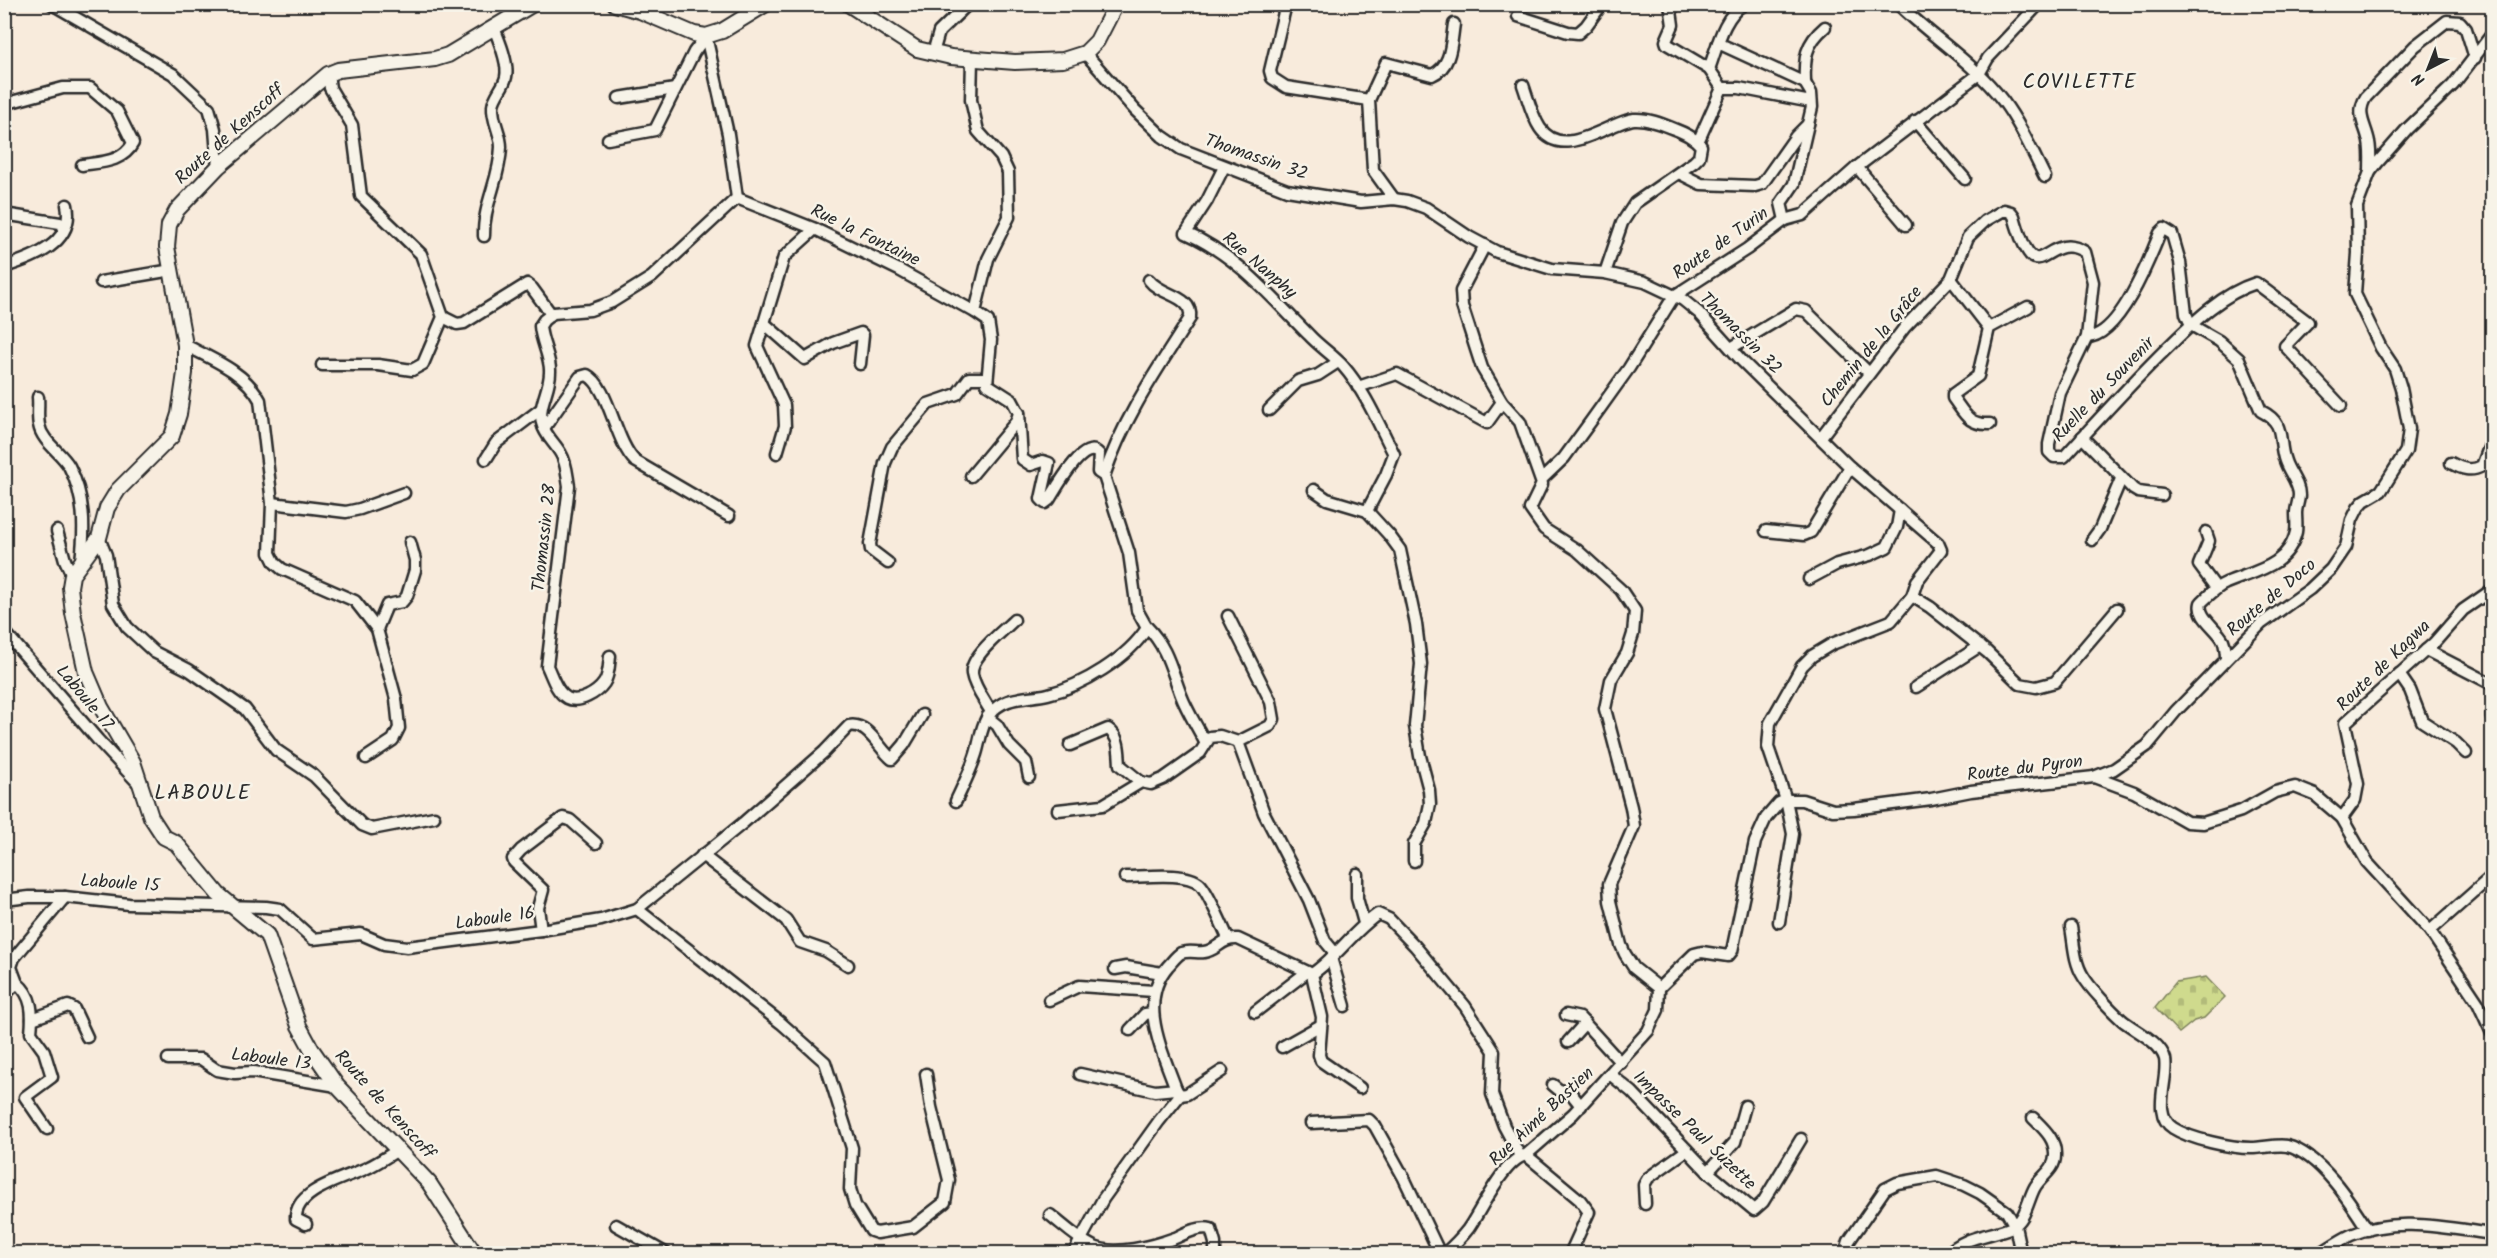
<svg xmlns="http://www.w3.org/2000/svg" width="2497" height="1258" viewBox="0 0 2497 1258" font-family="Kalam,sans-serif">
<defs>
<pattern id="cemetery-stones" width="16" height="16" patternUnits="userSpaceOnUse" patternTransform="scale(1.5)"><rect width="16" height="16" fill="#cfda8d"/><path d="M2 7V4a2 2 0 0 1 4 0v3zM10 15v-3a2 2 0 0 1 4 0v3z" fill="#b2bb7a"/></pattern>
</defs>
<rect width="100%" height="100%" fill="#f8ebdc"/>
<filter id="ink" filterUnits="userSpaceOnUse"><feTurbulence type="fractalNoise" baseFrequency=".0167" numOctaves="2"/><feDisplacementMap in="SourceGraphic" scale="12" xChannelSelector="R" yChannelSelector="G"/><feConvolveMatrix kernelMatrix="1 2 1 2 8 2 1 2 1" color-interpolation-filters="sRGB"/></filter>
<g filter="url(#ink)">
<path fill="url(#cemetery-stones)" stroke="#7d825c" stroke-width="1.5" d="M2206,977L2225,997L2204,1018L2194,1021L2179,1033L2155,1008L2176,982Z"/>
<g fill="none" stroke-linecap="round" stroke-linejoin="round">
<g stroke="#2b2b2b" stroke-width="15">
<g id="minor">
<path d="M52,4L173,74L209,108L215,129L218,167"/>
<path d="M1286,4L1270,71L1272,78L1286,87L1369,100"/>
<path d="M1670,4L1673,25L1666,41L1667,44L1709,69L1722,88L1698,142"/>
<path d="M1898,4C1932,37 1974,63 2003,101C2020,124 2032,151 2045,177"/>
<path d="M1518,16L1568,32L1578,33L1586,26L1602,4"/>
<path d="M933,53L939,32L968,4"/>
<path d="M1085,53L1135,110L1162,136L1181,149L1287,190L1361,202L1394,199L1407,201L1426,208L1469,237L1497,252L1552,269L1605,273L1645,282L1683,300L1699,313L1742,361L1850,467L1938,543L1941,550L1917,581L1912,596L1891,621L1832,644L1812,656L1802,666L1770,723L1768,747L1786,800L1793,834L1779,922"/>
<path d="M1709,69C1717,48 1723,16 1744,4"/>
<path d="M1805,83C1804,58 1805,44 1825,27"/>
<path d="M1523,85C1528,99 1532,116 1540,128C1563,162 1608,122 1634,119C1647,118 1662,124 1674,129C1684,133 1694,137 1701,146L1699,157L1694,162L1635,203L1622,223L1605,273"/>
<path d="M1722,88H1739L1811,102"/>
<path d="M619,98L675,89"/>
<path d="M4,104L63,88H90L117,111L133,143C123,162 102,162 82,165"/>
<path d="M1915,121L1965,179"/>
<path d="M608,139L655,130L694,52L706,36"/>
<path d="M1224,167L1207,201L1186,233C1237,255 1271,297 1309,335C1319,346 1333,355 1343,366C1365,391 1379,425 1394,454L1386,475L1367,511L1327,499L1314,490"/>
<path d="M1857,167L1906,225"/>
<path d="M2370,172C2370,162 2371,152 2369,142C2366,125 2355,114 2366,97L2415,46L2447,21L2460,22L2466,29L2475,58"/>
<path d="M1679,173L1701,184L1755,186L1762,184L1796,136L1808,124L1812,107L1811,93L1805,83L1718,43"/>
<path d="M737,198L815,229L899,270L975,312"/>
<path d="M1394,199L1373,170L1369,100L1386,63L1432,75C1452,67 1451,42 1454,24"/>
<path d="M4,214L60,223L65,228"/>
<path d="M1785,220L1781,203L1794,184L1808,124"/>
<path d="M484,236C483,204 500,180 501,147C501,133 492,121 493,106C494,96 504,87 506,77C509,64 499,40 494,28"/>
<path d="M4,267C33,258 75,243 67,205"/>
<path d="M1951,279L1989,328"/>
<path d="M101,282L172,270"/>
<path d="M443,317L457,324L464,323L527,284L532,288L551,314"/>
<path d="M764,323L805,359L833,343L861,333L863,335L860,364"/>
<path d="M2087,337L2060,393L2049,444V452L2054,457H2064C2096,422 2127,388 2160,355C2188,328 2218,295 2256,283L2308,322L2285,346L2341,406"/>
<path d="M185,345C212,359 245,372 260,400L272,503L270,553L275,563L282,569L355,601L377,629L396,699L399,728L393,740L366,758"/>
<path d="M1731,348L1796,309L1806,311L1869,373"/>
<path d="M322,365H378L412,370L423,364L443,317L421,254L361,196L352,125L330,88L328,74"/>
<path d="M1358,387L1397,374L1487,423L1502,402"/>
<path d="M38,397C39,406 37,416 39,425C42,442 61,452 69,466C85,497 85,527 81,561"/>
<path d="M1269,410L1298,381L1318,375L1338,362"/>
<path d="M1990,424C1968,425 1965,414 1953,398V394L1978,376L1989,328L2028,307"/>
<path d="M544,428L580,377L587,375C609,386 615,442 635,461L729,516"/>
<path d="M1821,437L1905,327L1951,279L1968,237L1985,221L2004,210L2011,212L2014,216C2038,301 2044,227 2085,252L2093,282L2087,337C2119,337 2150,258 2160,233L2164,229L2172,234L2180,262L2186,314L2191,325L2219,341L2239,359L2261,411C2287,424 2277,439 2285,461C2289,473 2299,483 2299,495C2299,501 2296,507 2296,513C2296,519 2297,526 2296,532C2288,567 2254,571 2226,583C2216,587 2208,596 2201,603C2197,617 2217,628 2223,640C2225,645 2226,653 2226,659"/>
<path d="M2082,437L2133,489L2138,492L2162,495"/>
<path d="M777,453L785,426L784,405L757,346L784,257L815,229"/>
<path d="M486,459L496,443L541,409"/>
<path d="M2451,463C2462,469 2471,472 2482,466L2492,440"/>
<path d="M971,476L1016,422L1019,413L1012,400L987,384L991,340L988,321L975,312L988,259L1009,217L1008,172L1001,157L978,131L971,100L972,59"/>
<path d="M1104,476C1124,417 1157,370 1190,318C1193,295 1161,296 1149,280"/>
<path d="M1541,480L1564,458L1591,421L1629,368L1674,296L1747,249L1785,220L1803,215L1857,167L1979,74L1988,58L2039,4"/>
<path d="M272,503L346,512L360,509L404,493"/>
<path d="M1367,511L1389,535L1400,550L1416,624L1421,664L1415,726L1420,756L1429,790L1430,804L1426,823L1414,844V861"/>
<path d="M57,531L65,560L72,575"/>
<path d="M1766,531L1804,535L1811,532L1850,467"/>
<path d="M2206,532L2209,541L2199,565L2216,588"/>
<path d="M99,538L106,555L113,604L127,627L154,652L189,670L245,709L276,750L314,776L362,825L372,829L434,817"/>
<path d="M2092,540L2100,529L2121,479"/>
<path d="M888,563L871,550L870,544L885,463L892,447L928,404L957,394L969,378H986"/>
<path d="M1809,579L1837,564L1870,555L1887,547L1897,527L1900,510"/>
<path d="M1912,596L1930,607L1987,652L2020,684L2036,687L2055,682L2117,609"/>
<path d="M1147,627C1167,647 1171,669 1181,695C1187,711 1197,726 1205,742"/>
<path d="M377,629L387,605L402,602L407,596L415,570V560L410,542"/>
<path d="M4,631L98,740L140,785"/>
<path d="M2426,650L2492,684"/>
<path d="M610,656C609,664 609,676 604,683C597,693 579,704 567,698C556,692 552,676 547,666L569,486C567,476 567,464 561,454C555,443 545,436 542,423C538,404 550,390 550,372C551,358 541,342 540,326L544,320L553,313L590,310L612,302L652,277L737,198L728,134L706,36"/>
<path d="M2399,674L2410,690L2422,721L2456,743L2466,753"/>
<path d="M1916,687L1980,646"/>
<path d="M991,712C985,701 974,687 972,674C969,657 1003,631 1014,620"/>
<path d="M2492,713V718"/>
<path d="M987,717L997,725L1009,745L1026,762L1029,777"/>
<path d="M1238,742L1264,813L1309,900L1325,941L1335,953"/>
<path d="M1070,745L1108,729C1120,737 1119,751 1120,765L1141,782"/>
<path d="M2094,777L2114,769L2147,746L2176,711L2261,624L2310,589L2331,569L2346,547L2352,520L2358,508L2364,501L2381,491L2406,451L2409,429L2401,388L2395,369L2381,348L2355,294L2358,253L2357,206L2370,172L2378,162L2407,129L2453,85L2492,34"/>
<path d="M956,801C963,786 971,770 976,754C980,742 981,725 989,715C1004,695 1027,699 1048,694C1082,686 1128,658 1147,628L1137,610L1129,553L1104,476L1098,472L1099,454C1084,437 1056,489 1049,500L1045,503L1041,499L1049,463L1043,461L1031,465L1022,459L1019,413"/>
<path d="M1058,810L1103,805L1141,782L1151,784L1163,779L1200,753L1210,737L1220,736L1238,742L1270,726L1274,719L1271,702L1228,616"/>
<path d="M2342,818L2355,800L2358,784L2345,723L2434,643L2463,610L2492,590"/>
<path d="M702,855L786,920L800,942L826,951L848,965"/>
<path d="M1357,874V898L1364,923"/>
<path d="M1125,877C1143,877 1186,871 1200,884C1207,890 1223,927 1228,938"/>
<path d="M4,900L29,897H65L129,904L266,907L280,909L313,939L361,934L384,944L407,947L541,930L601,920L637,909L743,823L824,752L849,726C868,722 879,749 892,759L904,745L922,715"/>
<path d="M637,909L781,1023L825,1062L852,1148L850,1189L855,1205L871,1231L877,1233L913,1227L945,1202L949,1180L931,1107L926,1074"/>
<path d="M2071,927C2074,943 2074,962 2083,976C2089,987 2112,1011 2122,1020C2135,1031 2160,1041 2165,1059C2169,1079 2151,1114 2173,1128C2190,1139 2231,1148 2251,1148C2263,1148 2277,1144 2287,1146C2320,1154 2351,1203 2368,1230"/>
<path d="M541,930L538,908L543,890L514,862L513,859L521,850L563,818L570,820L596,843"/>
<path d="M2430,931L2492,876"/>
<path d="M1331,958L1345,1006"/>
<path d="M1115,969L1126,967L1162,973"/>
<path d="M17,983C33,996 33,1014 31,1033L44,1051L52,1077L25,1097L47,1129"/>
<path d="M1659,988L1694,954L1702,952L1728,956L1732,951L1755,842L1766,818L1779,803L1786,800H1802L1833,810L1854,809L1931,799L1971,791L2094,777L2134,792L2187,822L2203,823L2241,811L2275,792L2295,787L2315,795L2342,818L2367,862L2430,931L2478,1003L2492,1033"/>
<path d="M4,995L17,983L11,967L14,958L65,897"/>
<path d="M1049,1000L1079,986L1154,991"/>
<path d="M1255,1012L1307,972"/>
<path d="M1566,1015L1580,1018L1621,1063"/>
<path d="M32,1019L68,1006L74,1009L87,1037"/>
<path d="M1130,1030L1145,1014L1152,1013"/>
<path d="M1568,1042L1585,1023"/>
<path d="M1282,1047L1321,1025"/>
<path d="M168,1059H201L217,1070L235,1073L253,1072L337,1086"/>
<path d="M1222,1071L1187,1094L1180,1095L1176,1089C1162,1050 1137,1002 1168,966C1172,962 1176,956 1181,953C1189,950 1197,953 1204,952C1218,950 1221,938 1238,939L1312,974"/>
<path d="M1080,1074L1155,1091L1176,1089"/>
<path d="M1611,1075L1632,1092L1708,1172L1754,1210L1763,1202L1801,1139"/>
<path d="M1553,1085L1559,1090L1570,1092L1581,1106"/>
<path d="M1360,1088L1321,1061L1319,1055L1322,1017L1312,974C1337,957 1353,931 1378,914L1389,919L1415,946L1465,1006L1494,1051L1492,1094L1504,1126L1520,1156"/>
<path d="M1311,1123L1369,1120L1375,1126L1404,1178L1440,1254"/>
<path d="M1526,1155L1580,1200L1589,1212L1570,1254"/>
<path d="M1708,1172L1735,1142L1745,1106"/>
<path d="M1645,1204L1644,1185L1648,1178L1687,1150"/>
<path d="M1050,1215C1063,1225 1076,1238 1092,1246C1114,1257 1153,1246 1175,1238C1186,1233 1199,1226 1211,1229L1215,1243V1254"/>
<path d="M306,1224L296,1219C294,1189 348,1178 369,1167C379,1162 388,1156 398,1150"/>
<path d="M616,1225L667,1254"/>
<path d="M1073,1254L1103,1199L1159,1121L1180,1095"/>
<path d="M1444,1254C1453,1246 1461,1238 1468,1229C1481,1211 1504,1159 1526,1155L1573,1114L1648,1031L1658,1010L1659,988L1634,968L1625,954L1621,945L1610,901L1609,884L1634,826L1631,807L1605,709L1611,680L1627,653L1633,634L1635,611L1621,590L1577,550L1544,529L1530,509L1542,484L1520,422L1502,402L1482,368L1462,306L1461,291L1485,245"/>
<path d="M1845,1254L1849,1241L1885,1189L1897,1183L1937,1176L1964,1185L1980,1193L2007,1212L2015,1226L2021,1254"/>
<path d="M1948,1254C1963,1236 1992,1236 2012,1227C2026,1220 2028,1199 2035,1187C2041,1176 2055,1170 2055,1156C2056,1139 2044,1129 2033,1118"/>
<path d="M2319,1254C2329,1248 2340,1240 2351,1235C2395,1216 2447,1228 2492,1234"/>
</g>
</g>
<g stroke="#2b2b2b" stroke-width="18">
<g id="major">
<path d="M615,4L640,11L694,34L706,36L722,31L766,4"/>
<path d="M848,4L917,49L951,57L1015,62L1063,60L1085,53L1097,41L1116,4"/>
<path d="M475,1254L429,1183L337,1086L312,1050L299,1026L267,935L218,894L176,843L164,837L151,817L133,762L101,707L86,672L73,613L70,587L72,575L99,538L107,508L118,490L172,436L179,414L185,373V345L167,247L169,225L177,210L218,167L328,74L338,70L435,59L448,55L533,4"/>
</g>
</g>
<use href="#minor" stroke="#f7f3e8" stroke-width="10"/>
<use href="#major" stroke="#f7f3e8" stroke-width="14"/>
</g>
</g>
<g text-anchor="middle" dominant-baseline="central" stroke-width="5" stroke-linejoin="round" paint-order="stroke">
<g font-size="18" fill="#2b2b2b" stroke="#f7f3e8">
<text transform="translate(230 135) rotate(-42)">Route de Kenscoff</text>
<text transform="translate(1256 158) rotate(19)">Thomassin 32</text>
<text transform="translate(865 236) rotate(26)">Rue la Fontaine</text>
<text transform="translate(1721 244) rotate(-35)">Route de Turin</text>
<text transform="translate(1259 266) rotate(41)">Rue Nanphy</text>
<text transform="translate(1740 334) rotate(45)">Thomassin 32</text>
<text transform="translate(1872 347) rotate(-51)">Chemin de la Grâce</text>
<text transform="translate(2104 390) rotate(-46)">Ruelle du Souvenir</text>
<text transform="translate(545 538) rotate(-84)">Thomassin 28</text>
<text transform="translate(2272 598) rotate(-40)">Route de Doco</text>
<text transform="translate(2384 666) rotate(-44)">Route de Kagwa</text>
<text transform="translate(84 698) rotate(50)">Laboule 17</text>
<text transform="translate(2025 769) rotate(-7)">Route du Pyron</text>
<text transform="translate(120 884) rotate(4)">Laboule 15</text>
<text transform="translate(495 919) rotate(-8)">Laboule 16</text>
<text transform="translate(271 1060) rotate(7)">Laboule 13</text>
<text transform="translate(384 1105) rotate(48)">Route de Kenscoff</text>
<text transform="translate(1542 1117) rotate(-43)">Rue Aimé Bastien</text>
<text transform="translate(1694 1131) rotate(44)">Impasse Paul Suzette</text>
</g>
<g font-size="21" letter-spacing="1.5" fill="#2b2b2b" stroke="#f7f3e8">
<text x="2080" y="82">COVILETTE</text>
<text x="203" y="793">LABOULE</text>
</g>
</g>
<rect width="2497" height="1258" fill="none" stroke="#f7f3e8" stroke-width="24"/>
<rect x="12" y="12" width="2473" height="1234" fill="none" stroke="#2b2b2b" stroke-width="2" filter="url(#ink)"/>
<g transform="translate(2428 69) rotate(222)" stroke="#f7f3e8" stroke-width="4.5" paint-order="stroke">
<path d="M0-4.5L10 22L0 15L-10 22Z" fill="#2b2b2b"/>
<text y="-9" font-size="16" font-weight="bold" text-anchor="middle" fill="#2b2b2b">N</text>
</g>
</svg>
